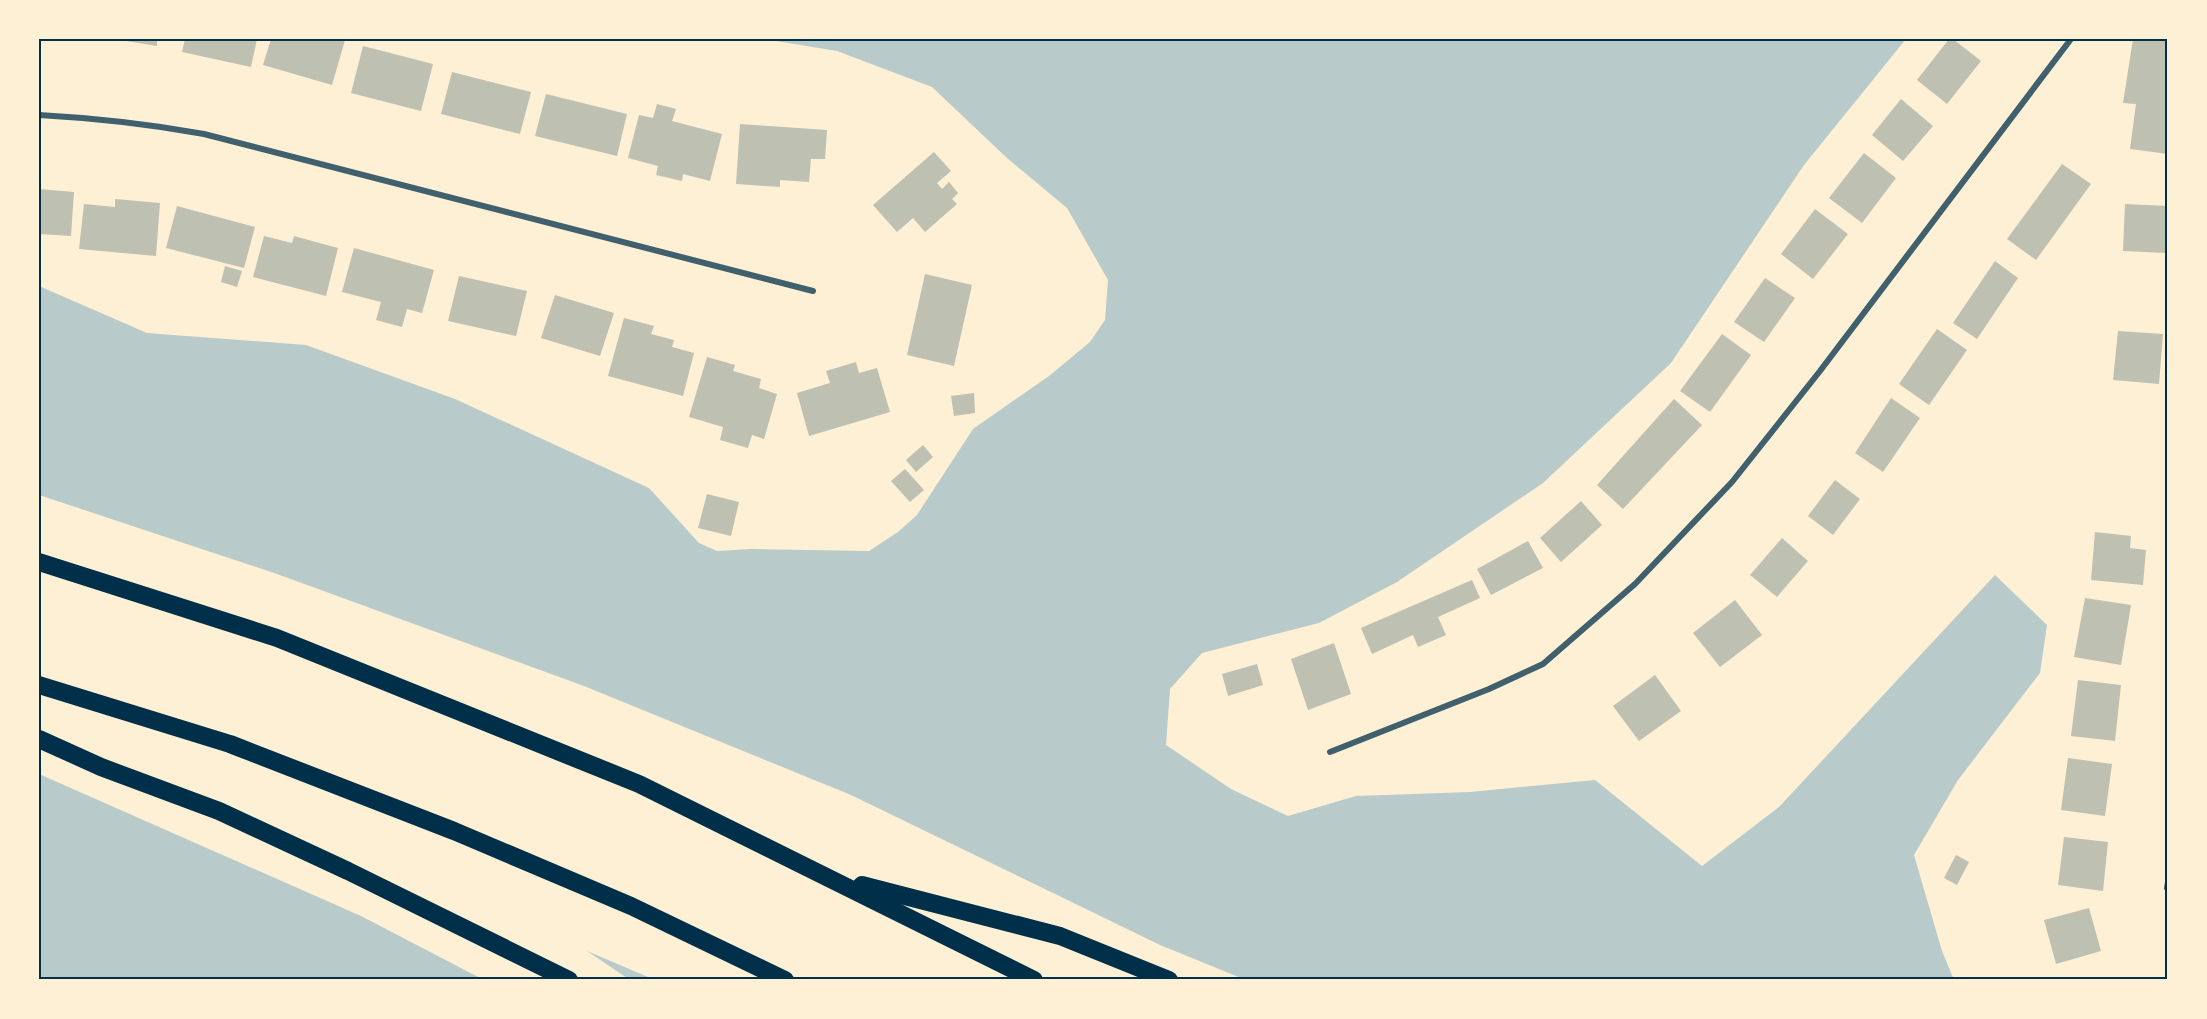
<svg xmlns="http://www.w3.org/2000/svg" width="2207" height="1019" viewBox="0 0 2207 1019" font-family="'Playfair Display',serif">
<rect width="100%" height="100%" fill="#fdf0d5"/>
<g fill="#b9caca">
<path d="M764,39H1906L1804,165L1671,363L1543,483L1397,582L1319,623L1202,653L1170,689L1166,745L1231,789L1288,816L1356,796L1470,792L1595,780L1702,866L1779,807L1995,575L2047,625L2040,673L1958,780L1914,855L1942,951L1954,980H1246L1160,945L851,795L584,686L277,574L39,495V286L147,333L306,345L455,399L649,488L699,543L717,551L752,549L869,551L898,532L917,515L973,429L1049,376L1090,342L1105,320L1108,280L1067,208L1007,158L932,87L837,51Z"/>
<path d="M39,774L361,916L484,980H39Z"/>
<path d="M587,951L655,980H630Z"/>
</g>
<g fill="#bec0b2">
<path d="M114,39H157V46Z"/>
<path d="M185,39H257L251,67L182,52Z"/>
<path d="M271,39L345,40L332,85L263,65Z"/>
<path d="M1949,39H1953L1981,61L1947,104L1917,80Z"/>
<path d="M2133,39H2168V154L2130,149L2136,104L2123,103Z"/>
<path d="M363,46L433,64L421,111L351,93Z"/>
<path d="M452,72L531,92L520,134L441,114Z"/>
<path d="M546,94L627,114L617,156L535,136Z"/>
<path d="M1901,99L1933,126L1903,161L1872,135Z"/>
<path d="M657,104L676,109L672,121L722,134L710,181L683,174L682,181L656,175L658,166L628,158L639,115L653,118Z"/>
<path d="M740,124L827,130L825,159H811L809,182L780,180V187L736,184Z"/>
<path d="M934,152L951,171L937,183L942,189L949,182L958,193L952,199L957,204L925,232L913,218L897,232L873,205Z"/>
<path d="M1864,153L1896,178L1862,223L1829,198Z"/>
<path d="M2062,164L2091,184L2036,260L2007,239Z"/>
<path d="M39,189L74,192L71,236L39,234Z"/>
<path d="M115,199L160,203L156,256L79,249L84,204L115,207Z"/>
<path d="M2125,204L2168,206L2166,253L2123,251Z"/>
<path d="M177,206L255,227L244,268L166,248Z"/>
<path d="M1815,209L1848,234L1813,279L1781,254Z"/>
<path d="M264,236L292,243L294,236L338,248L326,296L253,277Z"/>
<path d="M354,248L434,270L422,313L407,309L402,327L376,320L381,302L342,292Z"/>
<path d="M1995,261L2018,278L1977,339L1953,323Z"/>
<path d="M225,266L242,271L237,287L221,282Z"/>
<path d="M925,274L972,285L954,366L907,355Z"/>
<path d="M459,276L527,291L516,336L448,321Z"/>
<path d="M1765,278L1795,298L1764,342L1734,322Z"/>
<path d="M555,295L614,313L600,356L541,338Z"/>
<path d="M624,318L654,326L651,334L674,340L672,347L694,353L683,396L608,376Z"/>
<path d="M1937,329L1967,350L1929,405L1899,384Z"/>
<path d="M2118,331L2163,334L2159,384L2113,380Z"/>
<path d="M1722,334L1751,355L1710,412L1680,391Z"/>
<path d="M707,357L735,365L733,371L761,379L759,388L777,394L764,439L752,435L748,448L720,440L723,427L689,417Z"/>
<path d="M856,362L859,373L877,368L890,412L809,436L797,393L830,383L826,371Z"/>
<path d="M974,393L975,413L954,416L951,396Z"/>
<path d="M1891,398L1920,418L1883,472L1855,453Z"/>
<path d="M1674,399L1702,425L1623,509L1597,485Z"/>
<path d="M923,445L933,457L916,472L906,460Z"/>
<path d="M905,469L924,490L910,502L891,481Z"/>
<path d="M1835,480L1860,499L1833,535L1808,516Z"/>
<path d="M707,494L739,502L731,536L698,528Z"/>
<path d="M1581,501L1602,525L1561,562L1540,538Z"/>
<path d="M2095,532L2131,536L2130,548L2146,550L2143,585L2091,580Z"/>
<path d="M1782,538L1808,561L1777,597L1750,575Z"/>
<path d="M1528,541L1543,568L1491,595L1477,569Z"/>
<path d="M1472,580L1480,598L1438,617L1446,635L1418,647L1413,635L1372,654L1361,628Z"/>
<path d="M2085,598L2131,605L2121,665L2074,657Z"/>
<path d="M1735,600L1762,635L1720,667L1693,633Z"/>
<path d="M1334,643L1351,694L1308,710L1291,659Z"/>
<path d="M1257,664L1263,685L1228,696L1222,674Z"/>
<path d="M1655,675L1681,711L1639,741L1613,706Z"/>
<path d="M2078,680L2121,685L2115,741L2071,736Z"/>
<path d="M2068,758L2112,764L2105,816L2061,810Z"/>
<path d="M2064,837L2108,842L2103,891L2058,885Z"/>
<path d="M1956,855L1969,862L1957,885L1944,878Z"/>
<path d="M2089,908L2101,951L2056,964L2044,920Z"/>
</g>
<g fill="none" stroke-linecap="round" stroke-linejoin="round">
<g stroke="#3f606c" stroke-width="6">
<path d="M39,115C94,118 149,124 204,134L813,291"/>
<path d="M1330,752L1489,689L1543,664L1635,584L1732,482L1820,371L2071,39"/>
<path d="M2167,888L2168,882"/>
</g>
<g stroke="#003049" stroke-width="18">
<path d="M39,562L277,638L639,784L1034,980"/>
<path d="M39,685L230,744L454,831L631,906L785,980"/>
<path d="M39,739L101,767L219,811L348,871L569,980"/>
<path d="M862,885L1060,936L1169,980"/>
</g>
</g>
<rect width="2207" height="1019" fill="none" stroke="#fdf0d5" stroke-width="81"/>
<rect x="40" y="40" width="2126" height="938" fill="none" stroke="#003049" stroke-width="2"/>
</svg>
